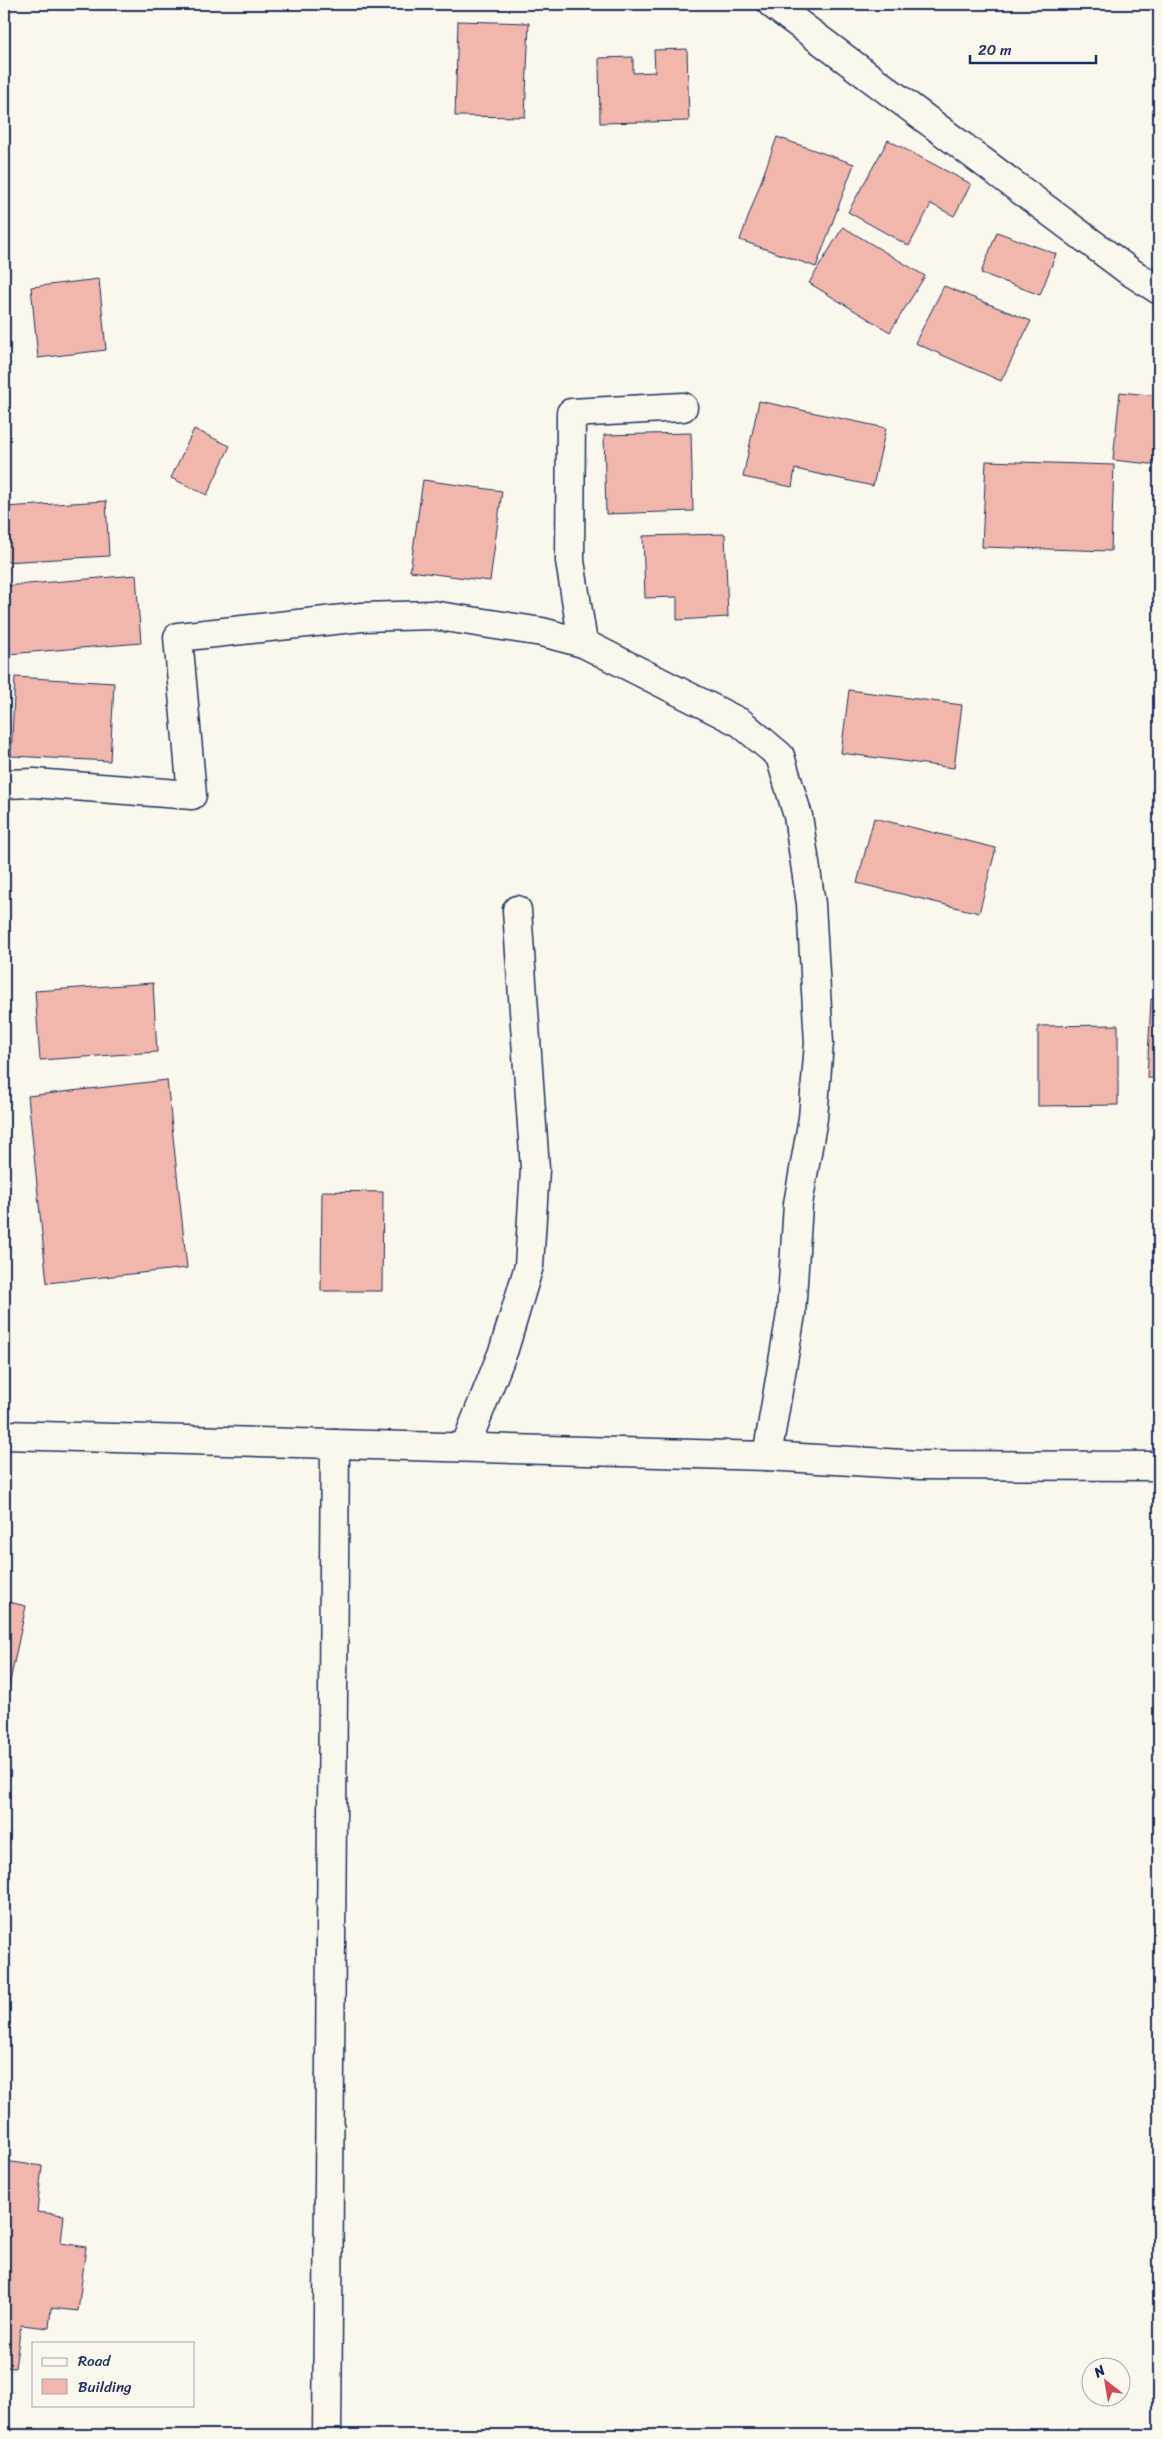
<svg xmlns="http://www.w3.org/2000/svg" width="1163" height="2439" viewBox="0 0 1163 2439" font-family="Sriracha,sans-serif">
<rect width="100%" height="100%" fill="#fbf7ec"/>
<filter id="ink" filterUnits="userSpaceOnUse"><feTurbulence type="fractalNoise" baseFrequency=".02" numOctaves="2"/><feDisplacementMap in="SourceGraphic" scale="10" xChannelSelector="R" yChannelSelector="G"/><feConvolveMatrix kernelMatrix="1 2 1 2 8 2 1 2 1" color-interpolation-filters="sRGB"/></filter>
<g filter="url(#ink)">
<g fill="#f1b7ac" stroke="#1b2f5e">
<path d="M458,21L529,23L525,117L455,116Z"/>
<path d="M687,49L689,121L600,123L599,58L633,57V73L655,72L654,50Z"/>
<path d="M777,137L854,164L816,267L740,240Z"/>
<path d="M888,140L971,184L954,216L931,204L909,246L848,212Z"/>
<path d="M843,227L925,276L890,332L809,283Z"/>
<path d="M997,232L1056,254L1040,295L981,273Z"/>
<path d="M99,279L106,350L38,358L31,287Z"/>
<path d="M944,286L1031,321L1001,381L915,343Z"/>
<path d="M1120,392L1159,396V465L1113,460Z"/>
<path d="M759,401L886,428L873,486L795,469L792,487L743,477Z"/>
<path d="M194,429L230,446L207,495L171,478Z"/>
<path d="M691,433L693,511L606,514L604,435Z"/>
<path d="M986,461L1114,465L1111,551L982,547Z"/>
<path d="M423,480L502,491L490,581L410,571Z"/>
<path d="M106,501L109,556L4,562V507Z"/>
<path d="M725,534L728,617L677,620V597L645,598L643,536Z"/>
<path d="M136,575L141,643L8,654L4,586Z"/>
<path d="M15,677L114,683L110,761L11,756Z"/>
<path d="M849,690L962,705L954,768L841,753Z"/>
<path d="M874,818L996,848L979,913L857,883Z"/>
<path d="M153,983L157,1052L40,1060L35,991Z"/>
<path d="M1151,999L1159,1000V1078H1147Z"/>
<path d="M1118,1025V1105L1038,1106V1026Z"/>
<path d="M167,1080L187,1268L47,1283L28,1096Z"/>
<path d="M322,1191L383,1192L382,1291H321Z"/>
<path d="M4,1601L26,1606L4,1710Z"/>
<path d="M4,2161L42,2166L37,2212L64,2215L61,2243L86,2247L78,2311L51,2308L49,2328L21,2325L15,2368L4,2367Z"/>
</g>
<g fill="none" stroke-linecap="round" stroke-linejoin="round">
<g stroke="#1b2f5e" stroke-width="31">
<g id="minor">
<path d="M772,4L1129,271L1159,290"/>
<path d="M583,643L570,561L571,413L683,407"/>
<path d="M4,784L34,783L192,795L178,637L362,617L432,615L542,632L583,643L741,723L780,756L798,816L811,904L819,1043L813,1118L798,1204L791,1314L767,1456"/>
<path d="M335,1444L767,1456L920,1465L1159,1466"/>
<path d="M465,1447L504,1349L529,1266L535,1169L517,910"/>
</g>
</g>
<g stroke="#1b2f5e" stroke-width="31">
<path id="tertiary" d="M4,1435L335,1444L327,2435"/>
</g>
<use href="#minor" stroke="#fbf7ec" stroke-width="28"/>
<use href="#tertiary" stroke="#fbf7ec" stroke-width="28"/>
</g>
</g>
<rect width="1163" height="2439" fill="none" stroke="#fbf7ec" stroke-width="20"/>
<rect x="10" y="10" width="1143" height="2419" fill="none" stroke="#1b2f5e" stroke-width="2" filter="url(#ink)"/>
<rect x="32" y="2342" width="162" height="65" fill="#fbf7ec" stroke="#a1a7b3"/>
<rect x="42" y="2358" width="25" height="8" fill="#fbf7ec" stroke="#a1a7b3"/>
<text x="78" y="2366" font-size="15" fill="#1b2f5e">Road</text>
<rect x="42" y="2379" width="25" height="15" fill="#f1b7ac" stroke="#a1a7b3"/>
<text x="78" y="2392" font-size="15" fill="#1b2f5e">Building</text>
<g transform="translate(1106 2382) rotate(329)"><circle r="24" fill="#fbf7ec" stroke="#a1a7b3"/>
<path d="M0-4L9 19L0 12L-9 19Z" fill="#d1495b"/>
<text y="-8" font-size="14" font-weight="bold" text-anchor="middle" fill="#1b2f5e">N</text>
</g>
<path d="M970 55v8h126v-8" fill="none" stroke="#1b2f5e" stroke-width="2.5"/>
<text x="978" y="55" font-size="15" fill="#1b2f5e" stroke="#fbf7ec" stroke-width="4" paint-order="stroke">20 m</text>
</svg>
